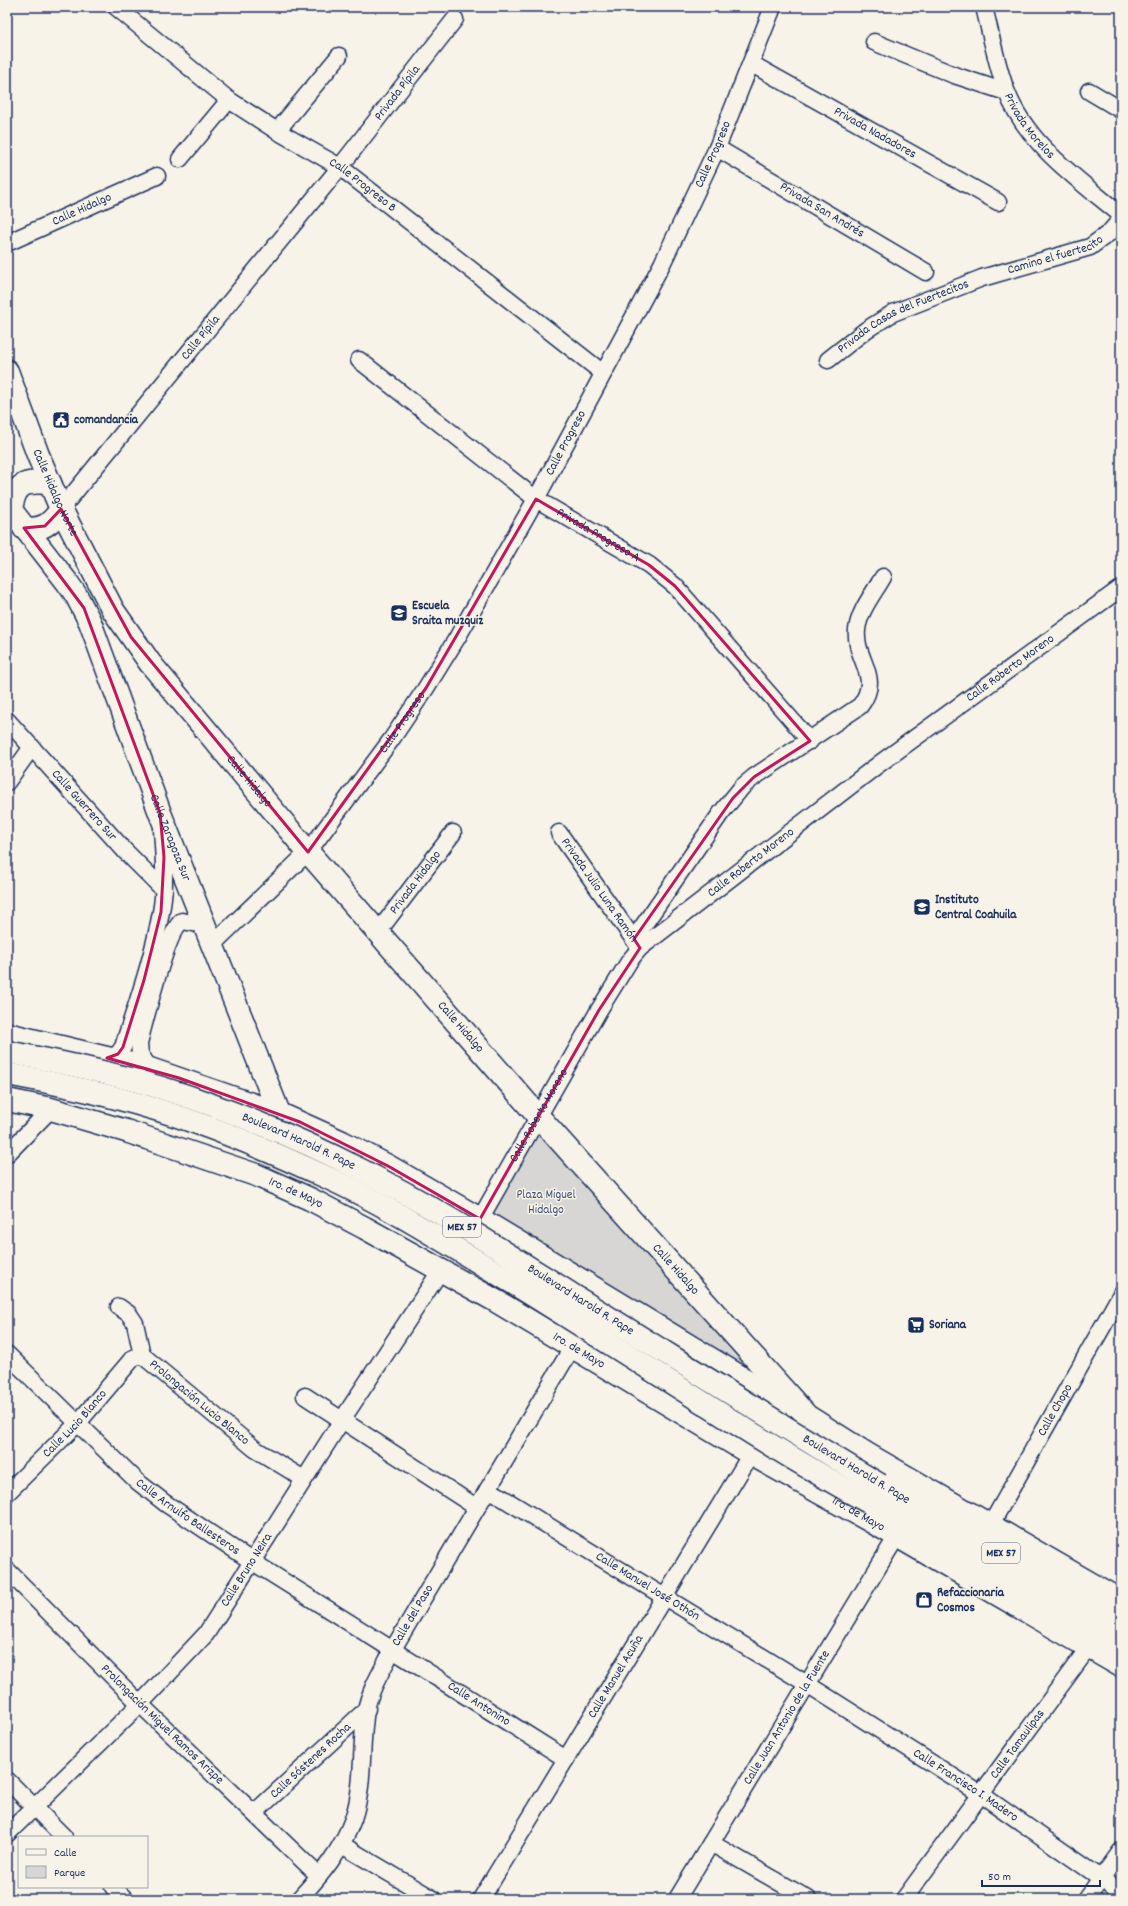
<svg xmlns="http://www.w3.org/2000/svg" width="1128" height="1906" viewBox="0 0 1128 1906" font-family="Dekko,sans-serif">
<rect width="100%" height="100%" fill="#f7f3e8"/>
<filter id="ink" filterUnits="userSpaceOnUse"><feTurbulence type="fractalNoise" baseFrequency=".025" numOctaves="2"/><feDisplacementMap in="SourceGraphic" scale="8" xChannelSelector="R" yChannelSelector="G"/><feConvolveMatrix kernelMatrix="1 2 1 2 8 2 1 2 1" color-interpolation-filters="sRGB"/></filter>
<g filter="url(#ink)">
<path fill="#d7d6d4" stroke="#798299" d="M539,1131L772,1388L490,1218Z"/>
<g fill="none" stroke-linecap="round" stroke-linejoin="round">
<g stroke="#1b2f5e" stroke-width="19">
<g id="street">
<path id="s1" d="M116,7L229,100L277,131L340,167L603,373"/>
<path id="s2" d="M984,7C991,35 996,63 1006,90C1026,144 1079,180 1121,215"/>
<path d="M874,42L954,75L1006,92"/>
<path id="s3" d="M752,64L998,202"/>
<path d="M1089,91L1121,110"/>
<path d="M277,131L339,56"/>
<path id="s4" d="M717,148L926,272"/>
<path d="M180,159L229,100"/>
<path id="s5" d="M7,243L157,176"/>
<path id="s6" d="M359,360L536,499L649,565L675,586L810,741"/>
<path id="s7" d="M828,360L866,330L893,313L982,278L1090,247L1109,233L1121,219"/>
<path id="s8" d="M61,509L340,167L455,19"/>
<path id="s9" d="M7,720L125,851L164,890"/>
<path d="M7,782L32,747"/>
<path id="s10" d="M559,833L639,947"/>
<path id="s11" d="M378,932L453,833"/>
<path d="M634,939L721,813L742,787L754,777L860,706C883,676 854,660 857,630C859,611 874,593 883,577"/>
<path id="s12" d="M212,945L308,852L391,740L426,688L457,638L536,499L662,264L717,148L773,7"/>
<path d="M107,1058L118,1054L123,1047C137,1003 153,958 161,912C166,885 164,858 162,830"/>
<path d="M150,1069L140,1054L139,1043C145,1020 167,931 182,921L204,925"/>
<path d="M7,1154L51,1109"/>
<path id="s13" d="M480,1219L599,1010L630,960L640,948L879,764L1121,588"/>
<path id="s14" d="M119,1307L129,1314L135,1323L142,1355L255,1449L304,1479"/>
<path id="s15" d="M7,1354L138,1482L165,1503L253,1562L566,1759"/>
<path d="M305,1396L476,1507"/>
<path id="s16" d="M488,1489L807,1684L982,1795L1121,1892"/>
<path id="s17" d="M7,1493L77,1424L133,1358L142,1355"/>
<path id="s18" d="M990,1526L1121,1294"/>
<path id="s19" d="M7,1570L140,1704L319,1876"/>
<path d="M7,1780L64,1837"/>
<path id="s20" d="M254,1813L367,1709"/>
<path id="s21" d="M7,1834L140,1704L206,1634L342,1420L441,1270"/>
<path d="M711,1843L808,1899"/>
<path d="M342,1845L433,1899"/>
<path d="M113,1887L125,1899"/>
<path id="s22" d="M299,1899C321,1875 342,1850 353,1819C365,1784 360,1746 366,1710C370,1689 383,1669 393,1649L573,1346"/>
<path id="s23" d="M481,1899L751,1454"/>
<path id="s24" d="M677,1899L897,1536"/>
<path id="s25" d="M904,1899L1089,1647"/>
<path d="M1086,1899L1121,1851"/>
</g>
</g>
<g stroke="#1b2f5e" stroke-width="25">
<g id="secondary">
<path id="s26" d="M7,371L38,455L61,509L113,610L150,663L308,852L538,1116L807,1416L867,1454L1121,1601"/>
<path id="s27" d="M7,505L67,582L76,595L90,622L160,813L283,1123"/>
<path d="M11,510C15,483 24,481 50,483"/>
<path d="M24,528C42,531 51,524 61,509"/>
<path d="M7,1034L144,1067L280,1114L342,1142L388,1166L480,1219L787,1405"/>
<path id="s28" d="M7,1100L51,1109L126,1131L256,1175L310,1199L365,1228L496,1301L751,1454L897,1536L1121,1666"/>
</g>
</g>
<g stroke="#1b2f5e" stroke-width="25">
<g id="highway">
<path d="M880,1485L1121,1622"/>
<path d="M870,1503L1121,1643"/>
</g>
</g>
<use href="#street" stroke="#f7f3e8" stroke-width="16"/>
<use href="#secondary" stroke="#f7f3e8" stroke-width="22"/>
<use href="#highway" stroke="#f7f3e8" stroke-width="22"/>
<g stroke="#1b2f5e" stroke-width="25" stroke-linecap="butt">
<g id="highway-bridge">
<path id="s29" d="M7,1052C76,1065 146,1080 212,1105C263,1124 313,1145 361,1170C435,1207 504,1252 574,1296C676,1359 777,1423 880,1485"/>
<path d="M7,1074C72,1086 138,1101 200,1124C243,1139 285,1158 326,1177C387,1205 443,1241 500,1275C624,1350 744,1433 870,1503"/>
</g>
</g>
<use href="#highway-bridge" stroke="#f7f3e8" stroke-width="22"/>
</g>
</g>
<path fill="none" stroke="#c2185b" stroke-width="3" stroke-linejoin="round" d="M536,499L649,565L675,586L810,741L754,777L733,798L634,939L640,948L599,1010L480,1219L388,1166L300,1122L179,1078L107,1058L118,1054L123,1047L144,980L161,912L164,857L160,813L84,608L24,528L45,526L61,509L131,637L308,852L426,688Z"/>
<defs>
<g id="civic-square" transform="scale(0.9)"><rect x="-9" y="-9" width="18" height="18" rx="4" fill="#1b2f5e" stroke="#f7f3e8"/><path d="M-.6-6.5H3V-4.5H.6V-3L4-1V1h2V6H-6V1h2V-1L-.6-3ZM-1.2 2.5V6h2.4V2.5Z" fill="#fff"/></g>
<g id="school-square" transform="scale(0.9)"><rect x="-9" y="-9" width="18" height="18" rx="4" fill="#1b2f5e" stroke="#f7f3e8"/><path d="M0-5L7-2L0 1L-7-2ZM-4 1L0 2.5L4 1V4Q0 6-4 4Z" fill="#fff"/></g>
<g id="university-square" transform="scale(0.9)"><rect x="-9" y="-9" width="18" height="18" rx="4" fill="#1b2f5e" stroke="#f7f3e8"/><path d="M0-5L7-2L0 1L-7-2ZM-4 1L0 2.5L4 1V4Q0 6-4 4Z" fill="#fff"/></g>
<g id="supermarket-square" transform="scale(0.9)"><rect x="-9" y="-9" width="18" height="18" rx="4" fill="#1b2f5e" stroke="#f7f3e8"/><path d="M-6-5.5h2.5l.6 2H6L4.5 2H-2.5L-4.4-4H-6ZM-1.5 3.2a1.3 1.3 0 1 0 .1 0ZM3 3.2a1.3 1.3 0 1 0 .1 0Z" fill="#fff"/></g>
<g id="shop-square" transform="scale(0.9)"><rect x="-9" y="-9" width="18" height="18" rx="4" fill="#1b2f5e" stroke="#f7f3e8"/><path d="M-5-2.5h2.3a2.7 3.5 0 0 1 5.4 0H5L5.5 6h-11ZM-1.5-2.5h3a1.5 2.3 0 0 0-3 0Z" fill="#fff"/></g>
</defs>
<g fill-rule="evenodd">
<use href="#civic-square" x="61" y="420"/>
<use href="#school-square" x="399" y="613"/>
<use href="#university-square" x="922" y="907"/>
<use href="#supermarket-square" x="916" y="1325"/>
<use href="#shop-square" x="924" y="1600"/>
</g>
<g text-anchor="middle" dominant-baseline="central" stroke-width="3" stroke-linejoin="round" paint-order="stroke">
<g fill="#f7f3e8" stroke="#5d6a87" stroke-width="1">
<rect x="443" y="1217" width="38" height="20" rx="3"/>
<rect x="982" y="1543" width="38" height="20" rx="3"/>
</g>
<g font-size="12" font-weight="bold" fill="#1b2f5e">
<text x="462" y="1227">MEX 57</text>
<text x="1001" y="1553">MEX 57</text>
</g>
<g font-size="13" fill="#1b2f5e" stroke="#f7f3e8">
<text stroke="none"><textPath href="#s8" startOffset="535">Privada Pípila</textPath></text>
<text stroke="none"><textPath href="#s2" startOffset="129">Privada Morelos</textPath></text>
<text stroke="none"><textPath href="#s3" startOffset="141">Privada Nadadores</textPath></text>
<text stroke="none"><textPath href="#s12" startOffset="942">Calle Progreso</textPath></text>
<text stroke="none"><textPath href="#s1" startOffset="305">Calle Progreso B</textPath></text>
<text stroke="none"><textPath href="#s5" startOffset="82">Calle Hidalgo</textPath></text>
<text stroke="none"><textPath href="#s4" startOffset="122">Privada San Andrés</textPath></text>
<text stroke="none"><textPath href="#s7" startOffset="253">Camino el fuertecito</textPath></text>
<text stroke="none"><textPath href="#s7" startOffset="88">Privada Casas del Fuertecitos</textPath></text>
<text stroke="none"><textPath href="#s8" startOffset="221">Calle Pípila</textPath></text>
<text stroke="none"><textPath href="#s12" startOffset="618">Calle Progreso</textPath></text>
<text stroke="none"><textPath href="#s26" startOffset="131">Calle Hidalgo Norte</textPath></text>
<text stroke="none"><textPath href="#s6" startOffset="297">Privada Progreso A</textPath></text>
<text stroke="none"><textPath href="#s13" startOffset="779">Calle Roberto Moreno</textPath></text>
<text stroke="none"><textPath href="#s12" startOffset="294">Calle Progreso</textPath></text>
<text stroke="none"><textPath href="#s26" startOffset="481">Calle Hidalgo</textPath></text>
<text stroke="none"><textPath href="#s9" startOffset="115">Calle Guerrero Sur</textPath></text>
<text stroke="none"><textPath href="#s27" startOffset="374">Calle Zaragoza Sur</textPath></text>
<text stroke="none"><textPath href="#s13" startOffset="455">Calle Roberto Moreno</textPath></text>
<text stroke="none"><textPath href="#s11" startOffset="62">Privada Hidalgo</textPath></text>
<text stroke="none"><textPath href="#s10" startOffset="70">Privada Julio Luna Ramón</textPath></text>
<text stroke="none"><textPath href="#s26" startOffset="805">Calle Hidalgo</textPath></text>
<text stroke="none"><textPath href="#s13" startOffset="119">Calle Roberto Moreno</textPath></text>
<text stroke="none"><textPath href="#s29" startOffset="306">Boulevard Harold R. Pape</textPath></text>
<text stroke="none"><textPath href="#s28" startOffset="304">1ro. de Mayo</textPath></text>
<text stroke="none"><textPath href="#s26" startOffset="1129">Calle Hidalgo</textPath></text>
<text stroke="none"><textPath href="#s29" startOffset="630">Boulevard Harold R. Pape</textPath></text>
<text stroke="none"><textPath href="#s28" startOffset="628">1ro. de Mayo</textPath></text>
<text stroke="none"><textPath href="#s14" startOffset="130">Prolongación Lucio Blanco</textPath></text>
<text stroke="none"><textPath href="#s18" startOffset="133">Calle Chopo</textPath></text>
<text stroke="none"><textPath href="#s17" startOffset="97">Calle Lucio Blanco</textPath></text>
<text transform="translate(856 1470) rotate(31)">Boulevard Harold R. Pape</text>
<text stroke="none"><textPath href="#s28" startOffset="952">1ro. de Mayo</textPath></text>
<text stroke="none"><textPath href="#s15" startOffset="244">Calle Arnulfo Ballesteros</textPath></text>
<text stroke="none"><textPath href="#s21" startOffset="358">Calle Bruno Neira</textPath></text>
<text stroke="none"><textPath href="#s16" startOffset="187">Calle Manuel José Othón</textPath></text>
<text stroke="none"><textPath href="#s22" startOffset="313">Calle del Paso</textPath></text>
<text stroke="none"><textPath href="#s23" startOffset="260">Calle Manuel Acuña</textPath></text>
<text stroke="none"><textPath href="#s15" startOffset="590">Calle Antonino</textPath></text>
<text stroke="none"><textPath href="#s24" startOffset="212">Calle Juan Antonio de la Fuente</textPath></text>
<text stroke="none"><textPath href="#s19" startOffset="219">Prolongación Miguel Ramos Arizpe</textPath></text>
<text stroke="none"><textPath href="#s25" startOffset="192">Calle Tamaulipas</textPath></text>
<text stroke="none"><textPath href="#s20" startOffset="77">Calle Sóstenes Rocha</textPath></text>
<text stroke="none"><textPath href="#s16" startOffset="562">Calle Francisco I. Madero</textPath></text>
</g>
<g font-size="13" font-weight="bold" fill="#1b2f5e" stroke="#f7f3e8" text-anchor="start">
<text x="74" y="420">comandancia</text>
<text x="412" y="606">Escuela<tspan x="412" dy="15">Sraita muzquiz</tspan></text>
<text x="935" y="900">Instituto<tspan x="935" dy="15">Central Coahuila</tspan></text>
<text x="929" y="1325">Soriana</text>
<text x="937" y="1593">Refaccionaria<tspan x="937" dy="15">Cosmos</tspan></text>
</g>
<g font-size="13" fill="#415076" stroke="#f7f3e8">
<text x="546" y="1195">Plaza Miguel<tspan x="546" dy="15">Hidalgo</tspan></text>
</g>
</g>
<rect width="1128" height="1906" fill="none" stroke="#f7f3e8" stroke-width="24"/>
<rect x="12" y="12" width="1104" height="1882" fill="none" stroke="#1b2f5e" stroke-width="1.5" filter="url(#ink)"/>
<rect x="18" y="1836" width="130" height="52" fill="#f7f3e8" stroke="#9fa5b1"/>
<rect x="26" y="1849" width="20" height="6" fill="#f7f3e8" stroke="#9fa5b1"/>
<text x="54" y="1856" font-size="12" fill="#1b2f5e">Calle</text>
<rect x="26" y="1866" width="20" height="12" fill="#d7d6d4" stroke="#9fa5b1"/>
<text x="54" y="1876" font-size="12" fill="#1b2f5e">Parque</text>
<path d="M982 1880v6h118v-6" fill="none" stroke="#1b2f5e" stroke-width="2"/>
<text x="988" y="1880" font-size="12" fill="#1b2f5e" stroke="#f7f3e8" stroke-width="3" paint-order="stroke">50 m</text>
</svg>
